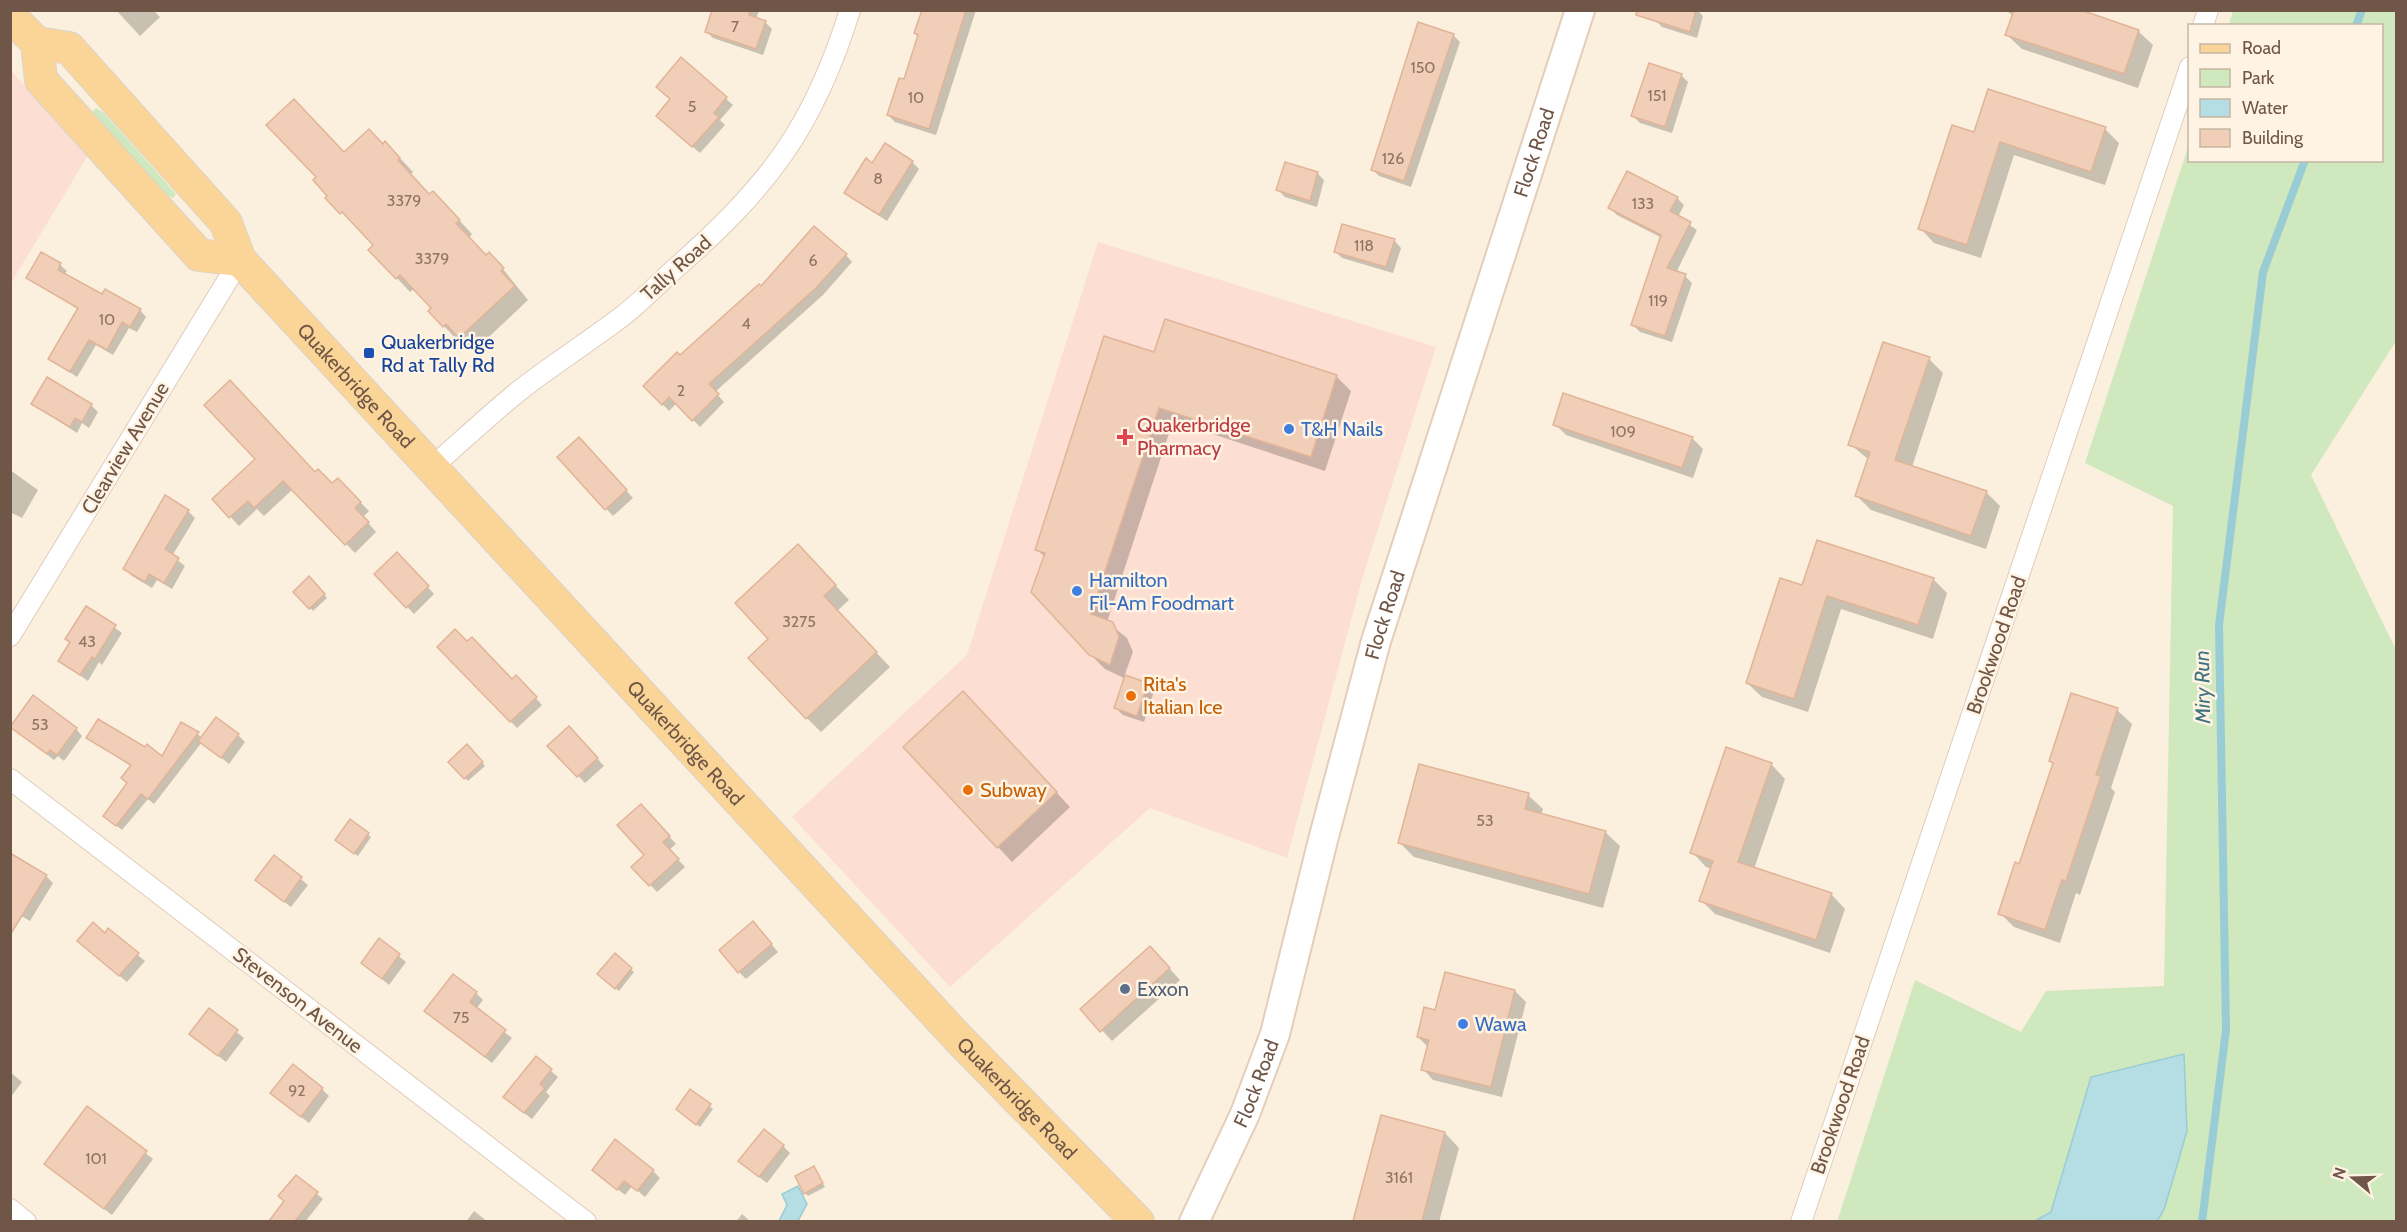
<svg xmlns="http://www.w3.org/2000/svg" width="2407" height="1232" viewBox="0 0 2407 1232" font-family="Cabin,sans-serif">
<rect width="100%" height="100%" fill="#fbf0de"/>
<g fill="#fcded2">
<path d="M11,71L88,155L11,283Z"/>
<path d="M1098,242L1436,347L1363,576L1287,858L1150,808L950,987L792,817L967,655Z"/>
</g>
<g fill="#cfe8be">
<path d="M2233,11H2396V341L2311,475L2396,650V1221H2157L2164,1210L2187,1131L2183,1054L2091,1077L2051,1212L2035,1221L1837,1222L1915,980L2021,1032L2046,991L2164,986L2173,506L2085,463L2189,144L2190,160H2382V26L2229,25Z"/>
<path d="M96,108L104,113L176,194L173,198C157,193 106,129 92,112Z"/>
</g>
<g fill="#b4dde4" stroke="#9accd5" stroke-width="1.5">
<path d="M2184,1054L2187,1131L2164,1210L2157,1221H2035L2051,1212L2091,1077Z"/>
<path d="M798,1186L807,1204L798,1221H779L787,1205L782,1194Z"/>
</g>
<g fill="#0003">
<path d="M116,10H153L160,17L140,36Z"/>
<path d="M713,10H759L756,19L765,22L772,29L763,55L713,38L706,31Z"/>
<path d="M923,10H976L936,135L895,122L888,115L905,81L919,36L916,33Z"/>
<path d="M1658,10H1697L1703,16L1697,38L1662,27L1655,20Z"/>
<path d="M2006,10H2076L2138,31L2153,45L2138,88L2022,49L2007,35L2013,16Z"/>
<path d="M1453,35L1460,42L1411,187L1379,176L1372,169Z"/>
<path d="M681,59L733,105L720,120L725,125L700,153L665,123Z"/>
<path d="M1681,75L1688,82L1672,133L1640,123L1633,116Z"/>
<path d="M2105,129L2119,143L2105,185L2014,155L1981,258L1934,243L1920,228L1975,133Z"/>
<path d="M383,145L399,157L413,172L410,175L430,196L446,206L472,234L469,238L486,257L502,268L528,300L474,351L460,337L457,340L430,311L433,308L415,288L410,292L371,250L376,245L327,198L344,154Z"/>
<path d="M912,162L919,169L887,221L845,193Z"/>
<path d="M1317,173L1324,180L1317,207L1285,197L1278,190Z"/>
<path d="M1677,198L1684,205L1678,217L1697,230L1676,273L1685,276L1692,283L1672,342L1640,332L1633,325L1662,238L1617,215L1610,208Z"/>
<path d="M1394,240L1401,248L1393,273L1342,258L1335,251Z"/>
<path d="M846,255L852,262L823,295L715,392L724,402L700,427L677,403L669,411L645,386L761,288Z"/>
<path d="M60,265L67,271L64,275L102,296L140,310L146,317L137,332L129,328L113,355L96,345L77,377L50,359L79,310L28,278Z"/>
<path d="M1166,321L1337,377L1351,391L1325,471L1173,421L1107,622L1127,638L1133,652L1124,677L1147,684L1154,691L1144,722L1123,715L1116,708L1126,679L1105,669L1090,654L1045,557L1036,549L1155,354Z"/>
<path d="M1929,359L1943,373L1912,467L1986,492L2000,506L1986,549L1871,510L1857,496L1869,460L1850,444Z"/>
<path d="M32,404L91,405L98,412L89,428L82,423L77,433Z"/>
<path d="M1555,424L1692,438L1703,449L1693,478L1566,435Z"/>
<path d="M585,446L633,498L613,516L559,457Z"/>
<path d="M257,459L332,485L338,480L369,511L363,517L376,532L355,553L293,489L264,516L257,509L239,526L214,499Z"/>
<path d="M10,470L38,490L22,518L10,512Z"/>
<path d="M188,511L195,518L172,556L185,566L172,589L157,580L152,588L132,576L125,569Z"/>
<path d="M812,560L849,600L837,611L890,667L821,732L807,718L770,639Z"/>
<path d="M404,561L434,594L414,614L376,574Z"/>
<path d="M309,578L327,598L313,611L295,592Z"/>
<path d="M1933,579L1947,593L1933,639L1841,609L1808,712L1762,697L1747,683L1803,587Z"/>
<path d="M87,608L122,633L102,665L99,662L88,681L59,661Z"/>
<path d="M439,647L523,684L542,705L517,728Z"/>
<path d="M2072,694L2117,710L2132,724L2111,788L2115,792L2080,895L2076,893L2060,943L2014,927L2000,913L2020,866L2054,764L2050,761Z"/>
<path d="M977,707L1070,807L1012,862L905,747Z"/>
<path d="M182,724L203,738L238,735L245,742L229,764L202,742L154,804L148,799L122,830L111,821L128,784L132,767L88,737L163,758Z"/>
<path d="M569,728L604,766L585,783L550,746Z"/>
<path d="M76,729L82,736L64,761L58,756L54,760L19,733Z"/>
<path d="M467,746L485,766L468,781L450,762Z"/>
<path d="M1771,764L1785,779L1754,869L1831,894L1845,909L1830,953L1715,914L1701,900L1712,869L1706,867L1692,852Z"/>
<path d="M1528,795L1543,809L1541,815L1605,832L1620,846L1603,908L1414,857L1400,843Z"/>
<path d="M648,813L676,844L669,850L685,867L657,892L633,867L646,855Z"/>
<path d="M350,821L371,837L358,856L340,843Z"/>
<path d="M274,857L308,885L291,907L264,886Z"/>
<path d="M46,876L53,883L30,921L10,909Z"/>
<path d="M759,930L778,952L746,979L739,972Z"/>
<path d="M109,931L145,961L127,982L86,948Z"/>
<path d="M379,940L406,962L389,985L363,963Z"/>
<path d="M615,955L634,972L619,991L602,977Z"/>
<path d="M1160,958L1180,980L1112,1041L1082,1009Z"/>
<path d="M1515,991L1526,1002L1502,1097L1433,1080L1423,1069L1428,1047L1418,1037L1436,1012Z"/>
<path d="M476,993L483,1000L476,1009L512,1038L492,1063L426,1011Z"/>
<path d="M209,1010L244,1038L226,1062L198,1040Z"/>
<path d="M536,1058L558,1077L546,1092L550,1096L532,1119L512,1104Z"/>
<path d="M10,1072L22,1082L10,1098Z"/>
<path d="M322,1089L329,1096L309,1123L279,1100Z"/>
<path d="M691,1091L713,1109L700,1127L681,1112Z"/>
<path d="M87,1108L153,1159L112,1215L46,1164Z"/>
<path d="M1382,1117L1445,1133L1459,1148L1439,1222H1355Z"/>
<path d="M783,1146L790,1153L767,1183L747,1168Z"/>
<path d="M814,1168L825,1187L808,1196L805,1193Z"/>
<path d="M653,1171L660,1178L645,1197L632,1186L625,1195L601,1176Z"/>
<path d="M296,1177L323,1199L305,1222H271L286,1202Z"/>
<path d="M474,1211L488,1222H466Z"/>
<path d="M742,1214L751,1222H736Z"/>
</g>
<g fill="none" stroke-linecap="round" stroke-linejoin="round">
<g stroke="#9accd5" stroke-width="8">
<path d="M2356,26L2362,10"/>
<path d="M2202,1222L2226,1030L2219,625L2263,272L2305,160"/>
</g>
</g>
<g fill="#f0ceb7" stroke="#e2b497" stroke-width="1.5">
<path d="M712,10H750L749,15L766,21L756,49L705,32Z"/>
<path d="M922,10H966L929,129L887,115L899,78L904,79L918,35L914,33Z"/>
<path d="M1637,10H1696L1690,32L1636,15Z"/>
<path d="M2014,10H2081L2139,30L2124,74L2005,35Z"/>
<path d="M1418,22L1454,34L1404,181L1371,170Z"/>
<path d="M681,57L727,97L714,113L719,117L692,147L656,116L670,99L656,87Z"/>
<path d="M1649,63L1682,74L1665,127L1631,116Z"/>
<path d="M1988,89L2106,127L2091,172L2000,142L1967,245L1918,229L1952,125L1974,132Z"/>
<path d="M294,99L344,152L369,129L383,144L385,141L400,158L398,160L429,194L433,191L460,220L456,223L486,255L489,252L504,268L501,271L515,286L459,338L446,324L443,327L428,311L431,308L400,275L396,279L368,250L373,245L342,212L340,214L325,198L327,196L313,180L316,177L266,125Z"/>
<path d="M885,143L913,161L879,215L844,193L866,158L872,163Z"/>
<path d="M1285,162L1318,172L1310,201L1276,190Z"/>
<path d="M1627,171L1678,197L1670,211L1691,222L1667,268L1686,274L1665,336L1631,325L1661,235L1608,208Z"/>
<path d="M1342,224L1395,239L1386,267L1334,252Z"/>
<path d="M814,226L847,254L816,288L709,384L719,394L692,421L669,397L662,405L643,386L677,352L680,355L759,284L761,286Z"/>
<path d="M41,252L61,263L58,270L102,294L105,289L141,309L130,327L122,322L107,350L89,340L70,372L48,359L78,308L26,278Z"/>
<path d="M1165,319L1337,375L1311,457L1159,408L1091,614L1113,622L1119,637L1110,665L1089,655L1031,592L1045,553L1035,550L1104,336L1154,352Z"/>
<path d="M1883,342L1930,357L1895,460L1987,491L1971,536L1855,496L1870,452L1848,445Z"/>
<path d="M47,377L92,404L82,422L75,418L70,427L31,404Z"/>
<path d="M230,380L315,472L318,469L332,483L338,478L361,502L355,508L369,522L345,545L283,481L254,508L248,501L229,518L212,499L255,459L204,405Z"/>
<path d="M1563,393L1693,437L1682,468L1553,425Z"/>
<path d="M579,437L627,490L605,510L557,457Z"/>
<path d="M165,495L189,510L165,549L179,558L164,583L149,574L145,582L123,569Z"/>
<path d="M1817,540L1934,578L1918,625L1827,596L1794,699L1746,683L1780,578L1802,585Z"/>
<path d="M798,544L836,585L824,596L877,652L806,719L748,658L768,639L735,603Z"/>
<path d="M397,552L429,586L406,608L374,574Z"/>
<path d="M309,576L325,594L309,609L293,592Z"/>
<path d="M86,606L116,625L95,659L92,657L80,675L58,661L70,642L65,639Z"/>
<path d="M455,629L467,641L472,637L512,679L516,675L537,697L510,722L437,647Z"/>
<path d="M1125,675L1148,683L1137,716L1114,708Z"/>
<path d="M963,691L1057,792L997,848L903,747Z"/>
<path d="M2071,693L2118,708L2096,775L2101,776L2066,881L2062,880L2045,930L1998,914L2015,862L2019,864L2053,763L2049,761Z"/>
<path d="M33,695L77,728L57,755L50,750L47,754L10,727Z"/>
<path d="M216,717L239,734L221,758L198,741Z"/>
<path d="M98,719L145,747L147,744L162,756L181,722L199,732L148,799L141,794L116,826L103,816L127,783L121,778L131,765L86,738Z"/>
<path d="M569,726L598,758L577,777L547,746Z"/>
<path d="M467,744L483,762L464,779L448,762Z"/>
<path d="M1726,747L1772,763L1738,862L1832,893L1816,940L1699,901L1713,861L1690,853Z"/>
<path d="M1419,764L1529,793L1525,809L1606,831L1589,894L1398,843Z"/>
<path d="M641,804L670,836L663,842L679,859L649,886L631,867L644,855L617,825Z"/>
<path d="M350,819L369,833L354,854L335,840Z"/>
<path d="M10,853L47,875L10,935Z"/>
<path d="M274,855L302,877L284,902L255,880Z"/>
<path d="M753,921L772,944L738,973L719,950Z"/>
<path d="M93,922L105,933L108,928L139,953L119,976L77,941Z"/>
<path d="M379,938L400,954L382,979L361,963Z"/>
<path d="M1150,946L1170,968L1100,1032L1080,1009Z"/>
<path d="M615,953L632,968L615,989L597,974Z"/>
<path d="M1445,972L1515,990L1491,1087L1421,1070L1429,1040L1417,1037L1424,1007L1435,1010Z"/>
<path d="M453,974L477,992L470,1002L506,1030L485,1057L424,1011Z"/>
<path d="M209,1008L238,1030L218,1056L189,1034Z"/>
<path d="M536,1056L552,1069L540,1084L545,1088L524,1113L503,1097Z"/>
<path d="M293,1064L323,1088L301,1117L270,1093Z"/>
<path d="M690,1089L711,1104L696,1125L676,1109Z"/>
<path d="M87,1106L147,1151L104,1209L44,1164Z"/>
<path d="M1381,1115L1445,1132L1422,1221H1353Z"/>
<path d="M764,1129L784,1145L759,1177L738,1161Z"/>
<path d="M615,1139L654,1170L637,1191L624,1181L617,1190L592,1170Z"/>
<path d="M814,1166L823,1183L804,1194L795,1176Z"/>
<path d="M296,1175L318,1192L295,1221H269L284,1201L278,1196Z"/>
</g>
<g fill="none" stroke-linecap="round" stroke-linejoin="round">
<g stroke="#dfccbb" stroke-width="22">
<g id="minor">
<path d="M2203,26L2208,10"/>
<path d="M432,467C462,441 492,412 524,387C557,362 591,340 624,315C643,300 660,282 678,266C768,187 814,127 850,10"/>
<path d="M10,636L240,260"/>
<path d="M10,779L586,1222"/>
<path d="M10,1209L26,1222"/>
<path d="M1801,1222L2190,67"/>
</g>
</g>
<g stroke="#e4cdb9" stroke-width="32">
<g id="secondary">
<path id="s1" d="M1194,1222L1245,1114L1275,1034L1323,840L1376,641L1580,10"/>
</g>
</g>
<g stroke="#dad3cf" stroke-width="34">
<g id="primary">
<path d="M10,16L37,43L41,80L199,255L240,260"/>
<path id="s2" d="M37,43L69,48L226,223L240,260L958,1038L1138,1222"/>
</g>
</g>
<use href="#minor" stroke="#fff" stroke-width="20"/>
<use href="#secondary" stroke="#fff" stroke-width="28"/>
<use href="#primary" stroke="#fad597" stroke-width="32"/>
</g>
<rect fill="#1a4fb4" stroke="#fff4e4" stroke-width="2" x="363" y="347" width="12" height="12" rx="3"/>
<g fill="#3f7fe0" stroke="#fff4e4" stroke-width="2">
<circle cx="1289" cy="429" r="6"/>
<circle cx="1077" cy="591" r="6"/>
<circle cx="1463" cy="1024" r="6"/>
</g>
<path fill="#e0444e" stroke="#fff4e4" stroke-width="2" d="M1122 428h6v6h6v6h-6v6h-6v-6h-6v-6h6z"/>
<g fill="#e8710a" stroke="#fff4e4" stroke-width="2">
<circle cx="1131" cy="696" r="6"/>
<circle cx="968" cy="790" r="6"/>
</g>
<circle fill="#5c6f8a" stroke="#fff4e4" stroke-width="2" cx="1125" cy="989" r="6"/>
<g text-anchor="middle" dominant-baseline="central" stroke-width="5" stroke-linejoin="round" paint-order="stroke">
<g font-size="16" fill="#907463">
<text x="735" y="26">7</text>
<text x="1423" y="67">150</text>
<text x="1657" y="95">151</text>
<text x="916" y="97">10</text>
<text x="692" y="106">5</text>
<text x="1393" y="158">126</text>
<text x="878" y="178">8</text>
<text x="404" y="200">3379</text>
<text x="1643" y="203">133</text>
<text x="1364" y="245">118</text>
<text x="432" y="258">3379</text>
<text x="813" y="260">6</text>
<text x="1658" y="300">119</text>
<text x="107" y="319">10</text>
<text x="746" y="323">4</text>
<text x="681" y="390">2</text>
<text x="1623" y="431">109</text>
<text x="799" y="621">3275</text>
<text x="87" y="641">43</text>
<text x="40" y="724">53</text>
<text x="1485" y="820">53</text>
<text x="461" y="1017">75</text>
<text x="297" y="1090">92</text>
<text x="96" y="1158">101</text>
<text x="1399" y="1177">3161</text>
</g>
<g font-size="20" fill="#705647" stroke="#fff4e4">
<text stroke="none"><textPath href="#s1" startOffset="1124">Flock Road</textPath></text>
<text transform="translate(676 268) rotate(-42)">Tally Road</text>
<text stroke="none"><textPath href="#s2" startOffset="478">Quakerbridge Road</textPath></text>
<text transform="translate(125 448) rotate(-59)">Clearview Avenue</text>
<text stroke="none"><textPath href="#s1" startOffset="638">Flock Road</textPath></text>
<text transform="translate(1996 645) rotate(-71)">Brookwood Road</text>
<text stroke="none"><textPath href="#s2" startOffset="964">Quakerbridge Road</textPath></text>
<text transform="translate(298 1000) rotate(38)">Stevenson Avenue</text>
<text stroke="none"><textPath href="#s1" startOffset="152">Flock Road</textPath></text>
<text stroke="none"><textPath href="#s2" startOffset="1450">Quakerbridge Road</textPath></text>
<text transform="translate(1840 1105) rotate(-71)">Brookwood Road</text>
</g>
<g font-size="20" fill="#164399" stroke="#fff4e4" text-anchor="start">
<text x="381" y="342">Quakerbridge<tspan x="381" dy="23">Rd at Tally Rd</tspan></text>
</g>
<g font-size="20" fill="#be3a42" stroke="#fff4e4" text-anchor="start">
<text x="1137" y="425">Quakerbridge<tspan x="1137" dy="23">Pharmacy</tspan></text>
</g>
<g font-size="20" fill="#366cbe" stroke="#fff4e4" text-anchor="start">
<text x="1301" y="429">T&amp;H Nails</text>
<text x="1089" y="580">Hamilton<tspan x="1089" dy="23">Fil-Am Foodmart</tspan></text>
<text x="1475" y="1024">Wawa</text>
</g>
<g font-size="20" fill="#c56008" stroke="#fff4e4" text-anchor="start">
<text x="1143" y="684">Rita's<tspan x="1143" dy="23">Italian Ice</tspan></text>
<text x="980" y="790">Subway</text>
</g>
<g font-size="20" fill="#4e5e75" stroke="#fff4e4" text-anchor="start">
<text x="1137" y="989">Exxon</text>
</g>
<g font-size="21" font-style="italic" fill="#3f737d" stroke="#fff4e4">
<text transform="translate(2202 687) rotate(-91)">Miry Run</text>
</g>
</g>
<rect width="2407" height="1232" fill="none" stroke="#705647" stroke-width="24"/>
<rect x="2188" y="24" width="195" height="138" fill="#fff4e4" stroke="#c6b5a5" stroke-width="1.5"/>
<rect x="2200" y="44" width="30" height="9" fill="#fad597" stroke="#c6b5a5" stroke-width="1.5"/>
<text x="2242" y="54" font-size="18" fill="#705647">Road</text>
<rect x="2200" y="69" width="30" height="18" fill="#cfe8be" stroke="#c6b5a5" stroke-width="1.5"/>
<text x="2242" y="84" font-size="18" fill="#705647">Park</text>
<rect x="2200" y="99" width="30" height="18" fill="#b4dde4" stroke="#c6b5a5" stroke-width="1.5"/>
<text x="2242" y="114" font-size="18" fill="#705647">Water</text>
<rect x="2200" y="129" width="30" height="18" fill="#f0ceb7" stroke="#c6b5a5" stroke-width="1.5"/>
<text x="2242" y="144" font-size="18" fill="#705647">Building</text>
<g transform="translate(2353 1178) rotate(289)" stroke="#fff4e4" stroke-width="4.5" paint-order="stroke">
<path d="M0-4.5L10 22L0 15L-10 22Z" fill="#705647"/>
<text y="-9" font-size="16" font-weight="bold" text-anchor="middle" fill="#705647">N</text>
</g>
</svg>
